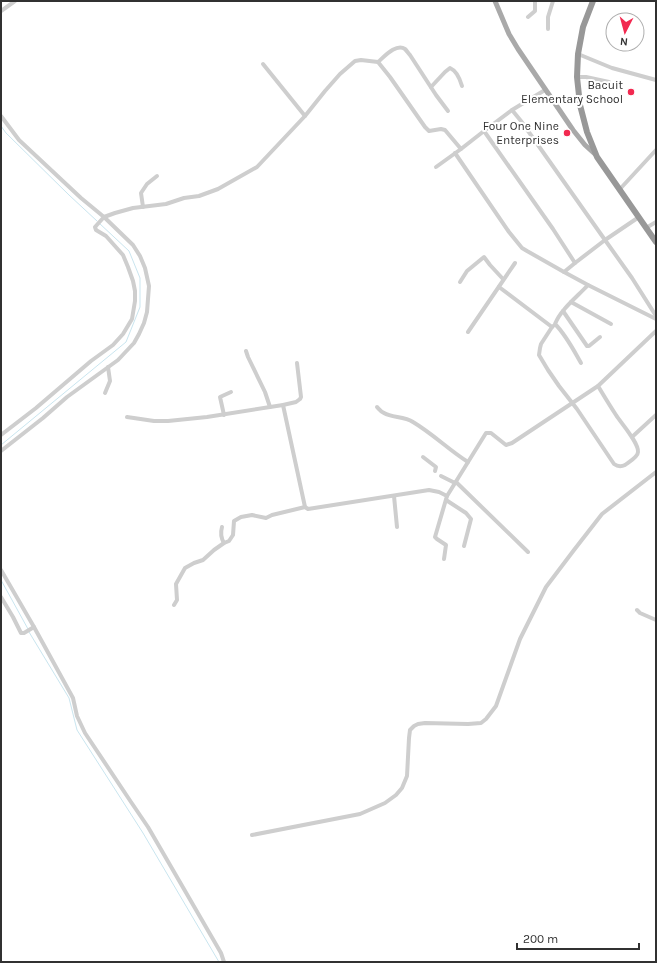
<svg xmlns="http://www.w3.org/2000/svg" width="657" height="963" viewBox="0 0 657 963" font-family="Karla,sans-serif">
<rect width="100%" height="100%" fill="#fff"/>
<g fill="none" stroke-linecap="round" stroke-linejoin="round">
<g stroke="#c9e5ef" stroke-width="1">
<path d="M1,126L6,133L69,195L97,221"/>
<path d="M1,445L126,342L140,307V278L129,251L99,223"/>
<path d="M1,580L28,629"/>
<path d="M29,632L69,698L77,730L143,833L219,962"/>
</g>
<g stroke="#cecece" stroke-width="4">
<path d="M1,11L15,1"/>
<path d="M528,17L535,11V1"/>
<path d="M548,29V17L553,1"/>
<path d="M578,54L612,68L656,80"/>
<path d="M378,62C384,57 396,43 405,49C407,51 408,53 410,55L436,95L448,111"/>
<path d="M263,64L305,116"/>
<path d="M577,77H586L609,82"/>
<path d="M431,87L445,72L450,68C457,71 460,79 462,86"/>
<path d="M1,116L19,140L81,198L104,217L133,245L140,256L145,268L149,286L147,312L144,323L139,334L134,343L118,360L67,397L43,418L1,451"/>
<path d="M484,131L512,110L545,90"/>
<path d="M455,153L509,232L522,248L527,251L564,272"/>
<path d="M436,167L461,149"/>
<path d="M620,189L656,150"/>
<path d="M143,207L141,193L147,184L157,176"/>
<path d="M639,217L605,240L632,278L656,316"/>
<path d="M646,228L656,222"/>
<path d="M575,263L564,272L588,285L656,319"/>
<path d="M460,282L467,271L484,257L490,265L503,279"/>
<path d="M499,287L552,327L553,326"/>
<path d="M571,302L611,324"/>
<path d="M563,311L587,346H589L600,337"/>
<path d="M552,327L541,344L540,348L539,355L548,370L559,386L577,409L614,464C618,467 621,467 625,465C629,462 638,457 638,452C639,443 621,423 616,415C610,406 604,396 598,386"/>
<path d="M468,332L515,263"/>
<path d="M246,351L248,357L265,392L270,407"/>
<path d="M581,363C573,349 566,335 555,324C561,309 577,297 588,285"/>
<path d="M105,393L110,381L108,367"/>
<path d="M283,405L305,507L308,509L429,490L439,492L447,496L486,433H491L506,445L512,443L598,386L656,331"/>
<path d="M377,407C379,409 381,412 384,413C392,418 404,416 413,422C433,434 449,450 468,462"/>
<path d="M224,415L220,397L231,392"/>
<path d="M127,417L154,421H168L207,417L283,405L296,402L300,399L301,397L297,363"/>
<path d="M1,435L36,408L91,361L113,345L123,334L132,319L135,301V291L133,281L128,267L123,255L106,236L96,230L95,227L104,217L115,213L133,208L166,204L184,198L199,196L218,189L257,167L305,116L325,91L340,74L355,61L361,60L378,62L390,77L425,127L429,131L441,129L445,130L461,149L484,131L553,229L575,263L605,240L521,121L512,110"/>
<path d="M632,437L656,415"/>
<path d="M423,457L436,467L435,471"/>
<path d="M441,476L455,483"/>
<path d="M456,482L528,552"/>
<path d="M394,496L397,527"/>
<path d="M446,500L466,513L471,519L464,546"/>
<path d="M222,527C220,534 221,538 224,543"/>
<path d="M444,559L446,545L437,539L435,537L447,496"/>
<path d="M1,570L34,627L73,698L77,716L85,733L131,802L148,827L221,953L224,962"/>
<path d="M1,597L13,617L21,633H24L34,627"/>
<path d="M174,605L177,600L176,584L185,568L194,563L203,560L214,550L224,543L229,541L233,535L234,521L241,517L252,515L266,518L272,515L305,507"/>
<path d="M637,610L640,613L656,620"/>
<path d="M252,835L360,814L385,803L396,795L402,788L407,776L409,738L410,730L414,726L418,724L425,723L468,724L481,723L486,719L496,706L520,639L546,587L574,550L602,514L656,472"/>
</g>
<path stroke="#a9a9a9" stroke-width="5" d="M495,1L509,34L518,49L573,130L585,145L596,155"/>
<path stroke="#989898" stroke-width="6" d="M593,1L583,27L578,54L577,77L580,105L587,132L597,157L656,242"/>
</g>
<g fill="#f22950" stroke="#fff" stroke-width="1.5">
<circle cx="631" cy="92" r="4"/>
<circle cx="567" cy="133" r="4"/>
</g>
<g text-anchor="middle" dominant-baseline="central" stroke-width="4" stroke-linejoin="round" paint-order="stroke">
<g font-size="12" fill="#313131" stroke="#fff" text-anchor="end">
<text x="623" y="85">Bacuit<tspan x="623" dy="14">Elementary School</tspan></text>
<text x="559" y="126">Four One Nine<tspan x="559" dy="14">Enterprises</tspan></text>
</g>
</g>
<rect width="657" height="963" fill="none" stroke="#313131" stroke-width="4"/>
<g transform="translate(625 32) rotate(186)"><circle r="19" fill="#ffffff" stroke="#adadad"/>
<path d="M0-3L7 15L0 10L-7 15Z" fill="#f22950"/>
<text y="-6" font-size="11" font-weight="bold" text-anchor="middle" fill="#313131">N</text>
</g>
<path d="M517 943v6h122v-6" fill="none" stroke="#313131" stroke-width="2"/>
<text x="523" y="943" font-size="12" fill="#313131" stroke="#ffffff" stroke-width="3" paint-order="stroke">200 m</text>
</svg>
